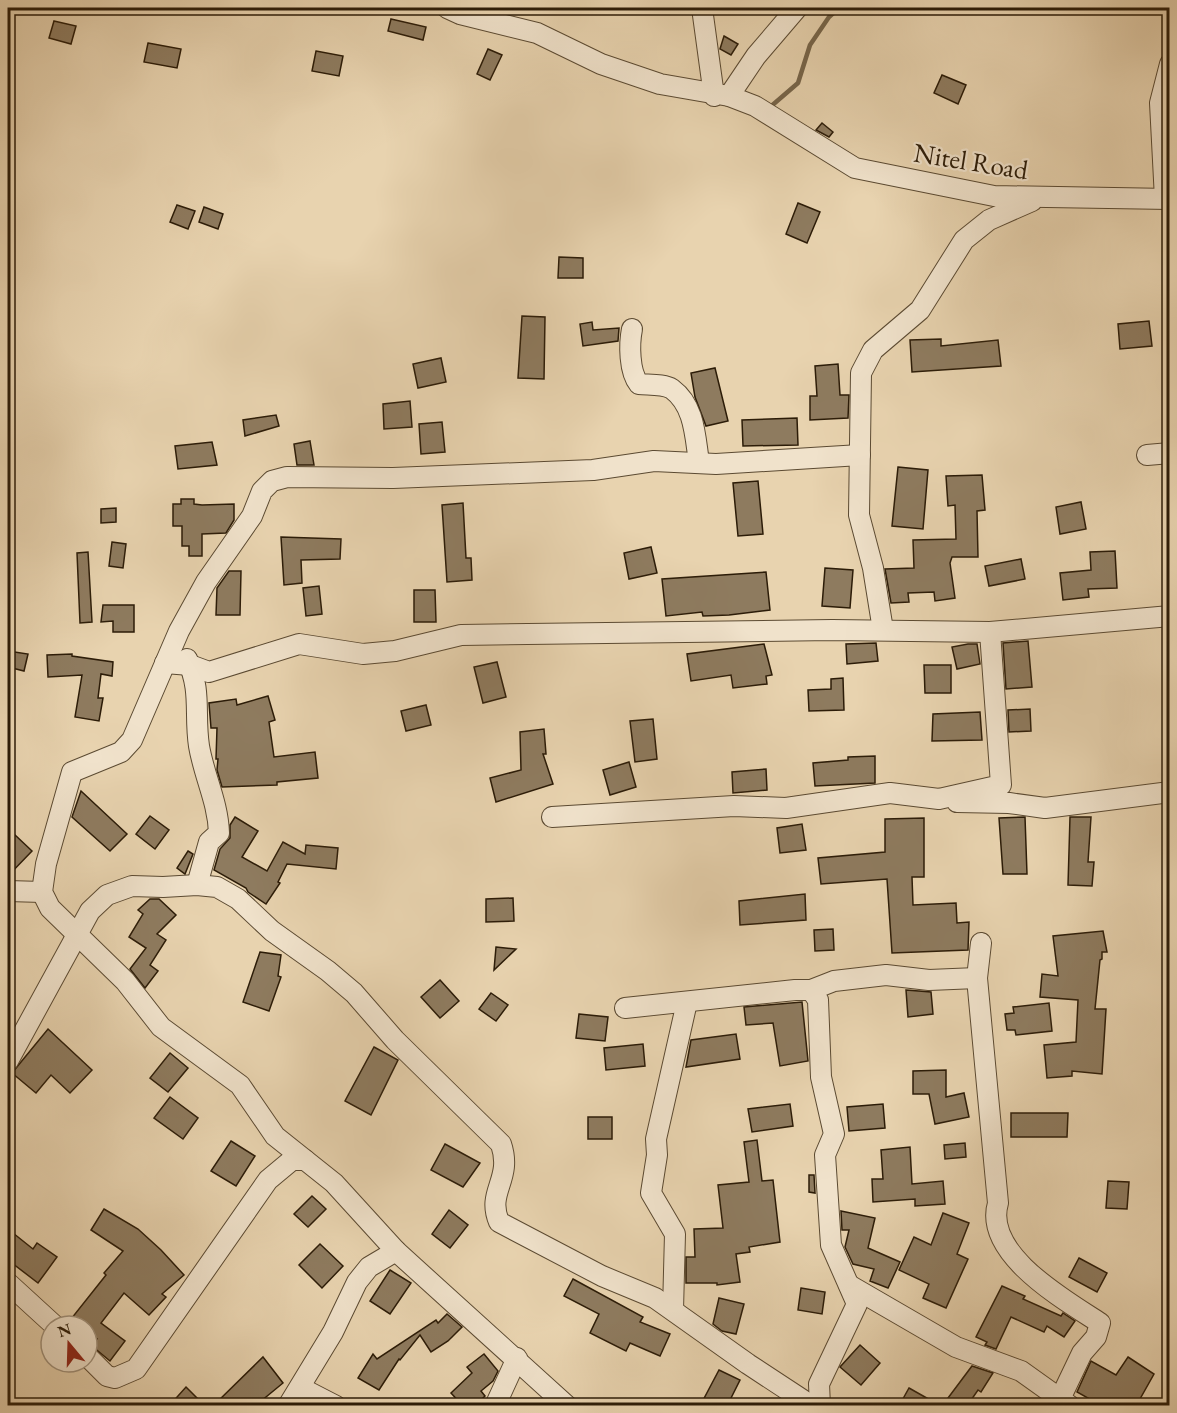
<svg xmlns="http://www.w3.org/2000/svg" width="1177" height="1413" viewBox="0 0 1177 1413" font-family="'EB Garamond',serif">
<rect width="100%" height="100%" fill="#e8d3af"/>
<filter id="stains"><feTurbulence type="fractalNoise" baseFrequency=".00333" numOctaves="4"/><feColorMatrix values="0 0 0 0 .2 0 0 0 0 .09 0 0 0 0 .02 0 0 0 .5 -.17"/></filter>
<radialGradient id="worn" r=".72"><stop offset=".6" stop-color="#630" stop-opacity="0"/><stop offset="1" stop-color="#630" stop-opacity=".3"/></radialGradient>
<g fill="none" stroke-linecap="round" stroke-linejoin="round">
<path stroke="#76654a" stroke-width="4.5" d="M769,108L798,83L810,45L829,17L839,8"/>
</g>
<g fill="#8e7b5f" stroke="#2c1c08" stroke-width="1.5">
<path d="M391,19L426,27L423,40L388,31Z"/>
<path d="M54,21L76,26L71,44L49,38Z"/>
<path d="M724,36L738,44L731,55L720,49Z"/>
<path d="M148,43L181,49L177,68L144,62Z"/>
<path d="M488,49L502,55L490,80L477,74Z"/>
<path d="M316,51L343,56L339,76L312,71Z"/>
<path d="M942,75L966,85L958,104L934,93Z"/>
<path d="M822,123L833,132L829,137L816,130Z"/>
<path d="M798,203L820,212L807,243L786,234Z"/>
<path d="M177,205L195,211L188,229L170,222Z"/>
<path d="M204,207L223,214L218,229L199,222Z"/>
<path d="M559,257L583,258V278H558Z"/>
<path d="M522,316L545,317L544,379L518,378Z"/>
<path d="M1149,321L1152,346L1120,349L1118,324Z"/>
<path d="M592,322L593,330L619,328L618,341L583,346L580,324Z"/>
<path d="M941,339V346L998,340L1001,366L912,372L910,340Z"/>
<path d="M441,358L446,382L418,388L413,364Z"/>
<path d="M838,364L840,395H849L848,418L810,420V396H817L815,366Z"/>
<path d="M715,368L728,421L706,426L695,397L691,373Z"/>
<path d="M410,401L412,427L384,429L383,404Z"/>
<path d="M276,415L279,426L245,436L243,420Z"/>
<path d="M797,418L798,445L743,446L742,420Z"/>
<path d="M442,422L445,452L421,454L419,424Z"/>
<path d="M310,441L314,465H297L294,444Z"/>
<path d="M212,442L217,465L178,469L175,446Z"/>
<path d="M898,467L928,470L923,529L892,526Z"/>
<path d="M982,475L985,510L977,511L978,557H952L950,563L955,598L935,601L934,592L908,593L909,602L891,603L885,569L914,568L913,540L956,539L955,505L948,506L946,476Z"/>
<path d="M758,481L763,534L738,536L733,483Z"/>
<path d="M181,499H194V504L202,505L234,504V520L226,533L202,534V556H189V546H182V526H173V504H181Z"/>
<path d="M1081,502L1086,529L1060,534L1056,507Z"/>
<path d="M463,503L466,558H471L472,580L447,582L442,505Z"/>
<path d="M116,508V522L101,523V509Z"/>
<path d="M281,537L341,539L340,559L301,560L302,583L284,585Z"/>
<path d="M112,542L126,544L123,568L109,566Z"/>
<path d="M651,547L657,573L629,579L624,553Z"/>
<path d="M1115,551L1117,588L1088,589L1089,597L1063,600L1060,573L1091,570L1090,552Z"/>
<path d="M88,552L92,622L80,623L77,553Z"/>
<path d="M1021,559L1025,579L989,586L985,566Z"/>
<path d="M825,568L853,570L850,608L822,606Z"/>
<path d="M229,571H241L240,615H216L217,588Z"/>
<path d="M766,572L770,610L729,615L703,616L702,612L666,616L662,579Z"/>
<path d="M319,586L322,614L306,616L303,588Z"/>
<path d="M414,590H435L436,622H414Z"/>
<path d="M103,605H134V632H113V621L101,622Z"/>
<path d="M1028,641L1032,687L1006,689L1003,643Z"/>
<path d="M876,643L878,661L847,664L846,644Z"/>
<path d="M764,644L772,675L766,676L767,684L733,688L731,675L691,681L687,654Z"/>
<path d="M968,644H977L980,664L957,669L952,647Z"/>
<path d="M8,651L28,654L24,671L8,667Z"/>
<path d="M72,654V656L113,662L112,676L101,674L98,698H103L99,721L75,717L82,675L48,677L47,655Z"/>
<path d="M497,662L506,697L483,703L474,667Z"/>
<path d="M924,665H951V693H925Z"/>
<path d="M843,678L844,710L809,711L808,690L831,689V679Z"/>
<path d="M268,696L275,720L269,722L274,757L315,752L318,778L277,782V785L222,787L217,770L218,759H216L217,728H211L209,703L236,699L237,705Z"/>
<path d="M426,705L431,725L406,731L401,711Z"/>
<path d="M1030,709L1031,731L1009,732L1008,710Z"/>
<path d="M980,712L982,740L932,741L933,714Z"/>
<path d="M653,719L657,759L635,762L630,721Z"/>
<path d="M544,729L546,754H543L553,784L496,802L490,778L521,770L520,732Z"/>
<path d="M875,756V783L815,786L813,763L848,760V757Z"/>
<path d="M629,762L636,787L610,795L603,770Z"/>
<path d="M766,769L767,790L733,793L732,772Z"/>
<path d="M81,791L127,834L110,851L72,817Z"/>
<path d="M150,816L169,830L155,849L136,834Z"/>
<path d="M235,817L258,831L242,857L267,871L283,842L305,854L306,845L338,848L336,869L287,864L278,882L280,883L266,904L248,892L246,888L214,870L220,849L230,838V825Z"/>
<path d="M1025,817L1027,874H1003L999,818Z"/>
<path d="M1070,817H1091L1088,862H1094L1092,886L1068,885Z"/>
<path d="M924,818V877H912L913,905L956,903L957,923L969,922L968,950L892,953L887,879L821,884L818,858L885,852V819Z"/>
<path d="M802,824L806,850L780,853L777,828Z"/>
<path d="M14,834L32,851L8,876V840Z"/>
<path d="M188,851L193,854L185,874L177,868Z"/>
<path d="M805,894L806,920L740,925L739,901Z"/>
<path d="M513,898L514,921L486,922V899Z"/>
<path d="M150,899H159L176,915L157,934L166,940L150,965L158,971L145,988L130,969L146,948L129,937L143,914L138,910Z"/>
<path d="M833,929L834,950L815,951L814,930Z"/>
<path d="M1103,931L1107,952H1102V959L1100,960L1095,1009H1106L1102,1074L1072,1071V1076L1047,1078L1044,1045L1076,1042L1078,1000L1040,997L1042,974L1058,976L1053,936Z"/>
<path d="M496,947L516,949L494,970Z"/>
<path d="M260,952L281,955L278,976L281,977L269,1011L243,1002Z"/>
<path d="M440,980L459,1001L440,1018L421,997Z"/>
<path d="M906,990L931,992L933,1014L908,1017Z"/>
<path d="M491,993L508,1005L496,1021L479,1009Z"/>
<path d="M802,1002L808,1061L780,1066L773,1023L746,1025L744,1007Z"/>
<path d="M1049,1003L1052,1031L1016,1035L1015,1030H1007L1005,1014L1014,1013L1013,1007Z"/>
<path d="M579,1014L608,1017L605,1041L576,1038Z"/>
<path d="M48,1029L92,1070L70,1093L51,1075L36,1093L12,1073Z"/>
<path d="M736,1034L740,1059L686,1067L691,1040Z"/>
<path d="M643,1044L645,1066L606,1070L604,1048Z"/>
<path d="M374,1047L398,1060L371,1115L345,1101Z"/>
<path d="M170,1053L188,1068L168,1092L150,1078Z"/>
<path d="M946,1070V1097L964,1093L969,1117L935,1124L929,1094H913V1071Z"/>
<path d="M170,1097L198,1118L183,1139L154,1118Z"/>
<path d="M790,1104L793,1126L752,1132L748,1109Z"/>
<path d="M883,1104L885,1128L849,1131L847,1107Z"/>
<path d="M1011,1113H1068L1067,1137H1011Z"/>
<rect x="588" y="1117" width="24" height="22"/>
<path d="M757,1140L762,1181L773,1180L780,1242L749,1247L750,1252L736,1254L740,1282L717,1285V1283H686V1257H695L694,1229L723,1228L718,1185L749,1182L744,1142Z"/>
<path d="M231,1141L255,1156L236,1186L211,1171Z"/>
<path d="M965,1143L966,1157L945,1159L944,1145Z"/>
<path d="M445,1144L480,1163L463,1187L431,1170Z"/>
<path d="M910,1147L912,1184L943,1181L945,1204L915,1206V1199L873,1202L872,1179H883L881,1150Z"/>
<path d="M809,1175H814L815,1193L809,1192Z"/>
<path d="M1108,1181L1129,1182L1127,1209L1106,1208Z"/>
<path d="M312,1196L326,1209L308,1227L294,1214Z"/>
<path d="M104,1209L138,1229L161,1250L184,1275L162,1294L166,1297L149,1315L124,1293L101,1323L125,1341L110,1361L92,1346L97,1339L87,1331V1326H80L71,1319L106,1275L104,1273L123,1251L91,1230Z"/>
<path d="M449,1210L468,1225L450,1248L432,1234Z"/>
<path d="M841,1211L875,1218L868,1248L900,1262L888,1288L870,1281L874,1269L853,1264L845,1247L849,1230H842Z"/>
<path d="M943,1213L969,1223L957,1254L968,1259L946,1308L923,1298L929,1284L899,1270L914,1237L931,1245Z"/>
<path d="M8,1229L33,1249L37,1243L57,1257L38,1283L8,1260Z"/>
<path d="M320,1244L343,1266L322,1288L299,1265Z"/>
<path d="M1079,1258L1107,1273L1097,1292L1069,1277Z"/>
<path d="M390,1270L411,1283L390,1314L370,1301Z"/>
<path d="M573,1279L643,1317L640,1322L670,1334L660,1356L630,1343L626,1351L590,1333L599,1314L564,1296Z"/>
<path d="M1002,1286L1025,1296L1023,1299L1061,1316L1063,1313L1075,1321L1064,1337L1047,1326L1044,1332L1011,1317L996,1349L985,1345L987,1342L976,1337Z"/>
<path d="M801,1288L825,1292L822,1314L798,1310Z"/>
<path d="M719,1298L744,1304L736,1334L722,1331L713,1324Z"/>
<path d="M447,1314L462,1327L448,1341L431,1352L420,1335L400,1360L399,1359L379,1390L358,1378L373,1354L377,1359L436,1320L438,1323Z"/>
<path d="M860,1345L880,1363L861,1385L840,1367Z"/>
<path d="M484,1354L498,1371L493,1381L481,1391L485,1396L475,1406H463L451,1393L472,1373L467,1367Z"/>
<path d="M263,1357L283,1383L255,1406H213Z"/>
<path d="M1128,1357L1154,1374L1136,1406H1102L1077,1392L1091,1361L1116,1375Z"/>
<path d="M972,1366L993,1373L981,1392L978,1390L967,1406H942Z"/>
<path d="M719,1370L740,1380L727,1406H700Z"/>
<path d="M186,1387L205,1406H169Z"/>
<path d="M909,1388L941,1406H899Z"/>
</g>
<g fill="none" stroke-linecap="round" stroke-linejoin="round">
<g stroke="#5b4a32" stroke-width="22">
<g id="minor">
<path d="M447,8L460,14L537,33L601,64L660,84L729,96L755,106L855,168L994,196L1170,199"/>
<path d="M702,8L714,96"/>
<path d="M729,96L756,56L797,8"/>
<path d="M1165,199L1160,103L1170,64"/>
<path d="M632,329C629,344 629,372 639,384C649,385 664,384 672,389C695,406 695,437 699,462"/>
<path d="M1147,455L1170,453"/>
<path d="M883,630L873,568L859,515L861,373L873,350L920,310L964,240L989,220L1032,201"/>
<path d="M187,659C202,691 194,713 199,746C204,776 218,802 219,833L209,842L197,885"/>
<path d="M165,663L190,665L209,672L299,644L363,654L395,651L461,635L832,630L990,632L1170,616"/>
<path d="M957,802L1009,803L1045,808L1170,792"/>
<path d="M552,817L734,806L786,808L890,793L939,799L1001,785L990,632"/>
<path d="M8,891L42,892"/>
<path d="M981,943L977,978L998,1203C983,1254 1065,1300 1100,1323L1096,1337L1082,1353L1060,1399"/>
<path d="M811,990L834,981L886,975L929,980L977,978"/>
<path d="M625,1008L795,990H811L818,1000L821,1077L834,1134L825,1155L831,1245L857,1304L819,1384L820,1406"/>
<path d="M8,1061L90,911L107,895L132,886L163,887L197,885L217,887L238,899L272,931L328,971L354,993L395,1040L501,1144C513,1180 486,1191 499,1222L602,1276L655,1298L748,1364L812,1406"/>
<path d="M8,1283L55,1326"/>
<path d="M849,1285L956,1347L1021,1371L1070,1406"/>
<path d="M673,1310L675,1234L651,1193L657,1155L656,1139L687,1002"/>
<path d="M87,1356L107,1376L115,1378L136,1369L268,1180L292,1160H305"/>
<path d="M301,1388L336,1406"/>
<path d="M288,1406L333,1332L357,1282L369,1267L396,1251"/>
<path d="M495,1406L517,1358"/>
<path d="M567,1406L396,1251L334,1183L275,1136L240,1085L161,1027L125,981L50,908L42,892L46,864L72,772L121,752L132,740L179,631L206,582L252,516L262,491L272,481L287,477L393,478L593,470L654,461L716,464L860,455"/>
</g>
</g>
<use href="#minor" stroke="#f0e2cb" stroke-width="20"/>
</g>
<g text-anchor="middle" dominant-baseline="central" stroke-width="4.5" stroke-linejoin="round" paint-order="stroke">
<g font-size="27" fill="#2c1c08" stroke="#f0e2cb">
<text transform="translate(971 161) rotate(9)">Nitel Road</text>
</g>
</g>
<rect width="1177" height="1413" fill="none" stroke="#e8d3af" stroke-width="30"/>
<rect x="9" y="9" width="1159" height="1395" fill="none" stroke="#2c1c08" stroke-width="3"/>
<rect x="15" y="15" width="1147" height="1383" fill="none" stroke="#2c1c08" stroke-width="1.5"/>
<g transform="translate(69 1344) rotate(341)"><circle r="28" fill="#f0e2cb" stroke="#a2937d" stroke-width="1.5"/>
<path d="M0-4.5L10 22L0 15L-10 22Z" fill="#8f2418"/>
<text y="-9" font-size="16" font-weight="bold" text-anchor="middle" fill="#2c1c08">N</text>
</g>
<rect width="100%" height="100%" filter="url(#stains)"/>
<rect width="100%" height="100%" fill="url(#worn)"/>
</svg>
